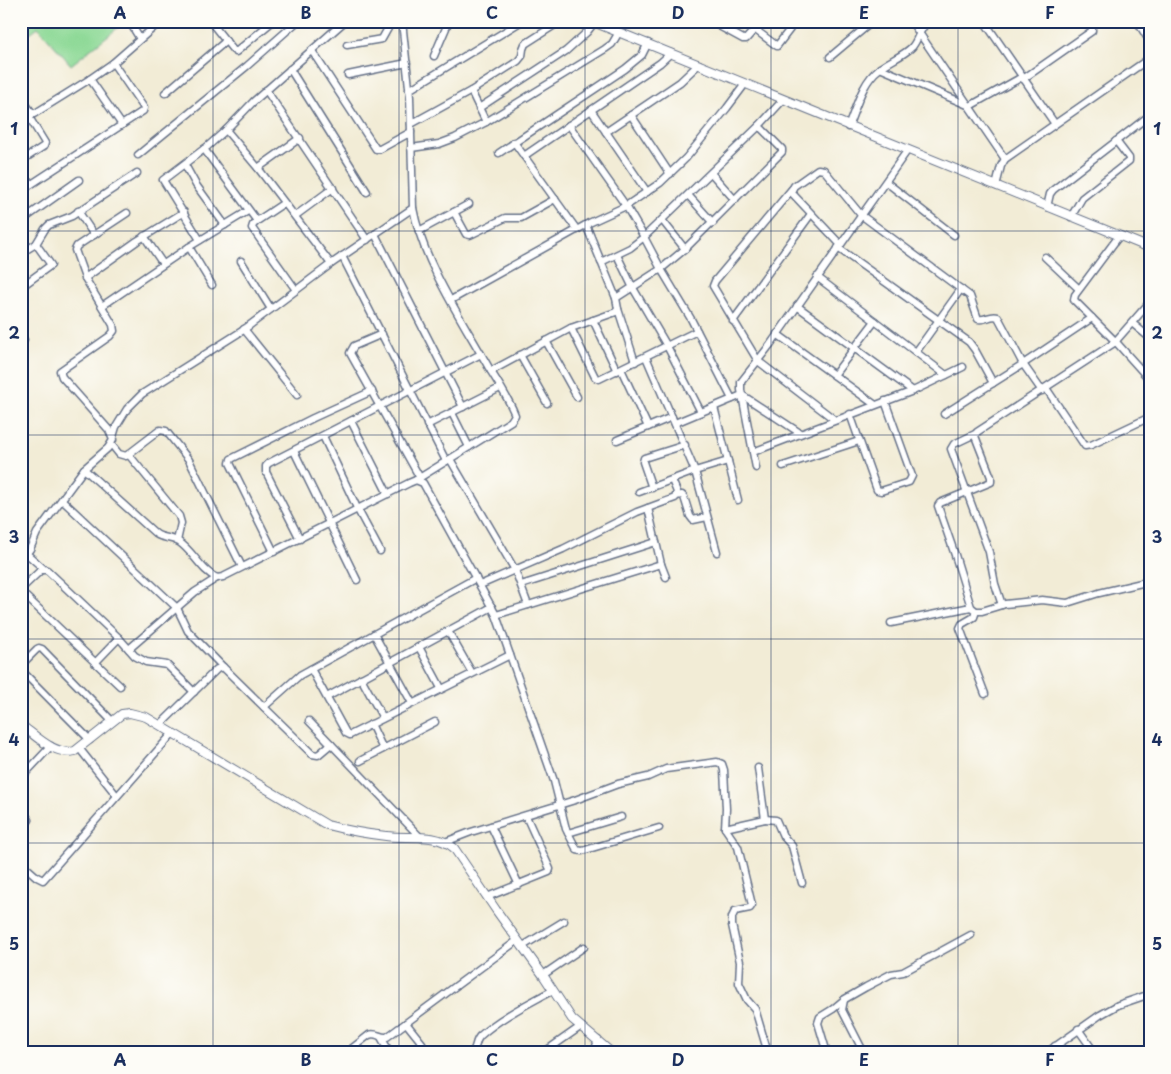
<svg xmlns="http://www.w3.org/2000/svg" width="1171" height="1074" viewBox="0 0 1171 1074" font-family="'Playpen Sans',sans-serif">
<rect width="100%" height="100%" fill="#fdfcf7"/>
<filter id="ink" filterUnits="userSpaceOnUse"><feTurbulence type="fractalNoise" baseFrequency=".02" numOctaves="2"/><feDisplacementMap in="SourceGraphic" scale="10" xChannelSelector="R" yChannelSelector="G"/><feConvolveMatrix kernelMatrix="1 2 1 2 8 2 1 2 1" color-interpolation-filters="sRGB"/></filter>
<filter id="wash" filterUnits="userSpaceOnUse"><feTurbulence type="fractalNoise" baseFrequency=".0096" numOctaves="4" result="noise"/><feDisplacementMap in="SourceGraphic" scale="20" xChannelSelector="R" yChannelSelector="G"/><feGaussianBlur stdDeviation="1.12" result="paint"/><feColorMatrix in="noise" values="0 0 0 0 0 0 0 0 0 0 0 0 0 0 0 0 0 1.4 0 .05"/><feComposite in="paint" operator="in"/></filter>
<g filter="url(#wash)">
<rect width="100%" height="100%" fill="#f2ecd6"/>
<path fill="#8dd996" stroke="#54847a" d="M21,21H116L120,26L71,65L38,27L21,40Z"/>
</g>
<g filter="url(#ink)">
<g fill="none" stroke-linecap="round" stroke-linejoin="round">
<g stroke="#667188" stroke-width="9">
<g id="minor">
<path d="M129,21L140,39"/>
<path d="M210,21L233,50L236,52L273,21"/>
<path d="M402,21L410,97L413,208C423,262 462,320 489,368C498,383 509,399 515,415L511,421L416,480"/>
<path d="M710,21L743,39H746L754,30L757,31L777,46L790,29L789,26L784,21"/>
<path d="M911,21L1005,159L1150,58"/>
<path d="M984,21L1055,124"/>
<path d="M1137,21L1150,42"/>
<path d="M347,45L382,39L392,21"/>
<path d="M312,51L376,149H380L411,132"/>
<path d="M434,56L449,21"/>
<path d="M830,57L873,21"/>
<path d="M880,68L970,106L1022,77"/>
<path d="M290,69L367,192"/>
<path d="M348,75L407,63"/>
<path d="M90,79L122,125"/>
<path d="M1023,79L1092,31V27L1088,21"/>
<path d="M266,90L367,240"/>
<path d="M409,90L522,21"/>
<path d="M471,91L486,122"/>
<path d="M165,93L226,41"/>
<path d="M21,98L33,114"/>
<path d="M479,108L566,51L587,32L594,23"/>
<path d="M591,110L647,192"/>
<path d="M631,115L670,174"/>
<path d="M21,122L90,79L113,63L161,21"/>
<path d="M411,124L471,91L518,61L522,56L523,49L525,44L561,21"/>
<path d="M569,125L626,206L644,237L661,269L691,319L732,399"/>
<path d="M848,127C856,108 862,82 879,69C889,61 903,56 912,47C919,39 919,28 929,21"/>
<path d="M226,130L258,168L331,264"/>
<path d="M606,132L680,82L699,64"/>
<path d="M514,142L577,230"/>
<path d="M411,148L439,144L455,138L486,122L605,49L612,44L619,32"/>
<path d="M204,149L257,221"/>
<path d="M499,153L625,69L642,55L648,43"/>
<path d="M138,155L247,66L298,21"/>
<path d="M524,156L660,63L671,53"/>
<path d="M21,161L44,146L45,143L29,117"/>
<path d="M185,165L196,185L225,225"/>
<path d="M258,168L300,138"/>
<path d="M711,173L735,200"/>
<path d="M886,182L954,235"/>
<path d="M996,186L1001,166L1005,159"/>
<path d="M792,189L715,281L713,286L758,361L835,420"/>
<path d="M21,191L143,111L144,108L113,63"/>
<path d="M688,195L713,223"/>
<path d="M284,203L257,221L253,225L252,228L296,290"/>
<path d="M1047,207L1050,194L1053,190L1150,115"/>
<path d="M78,211L94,235"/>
<path d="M454,212L466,234L470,235L505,218H521L555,199"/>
<path d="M295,216L333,188"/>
<path d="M1071,217L1082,198L1129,161V158L1116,141"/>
<path d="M662,220L685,249"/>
<path d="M21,221L79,180"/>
<path d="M586,225L616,298"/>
<path d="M419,231L469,204"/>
<path d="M375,234L463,407"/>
<path d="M144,236L163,264"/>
<path d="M1119,236L1075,295L1074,300L1116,342L1150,380"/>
<path d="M200,240L163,180L208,146L226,130L253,102L345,21"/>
<path d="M840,244L791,192L794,186L818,169L824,170L861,215L970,296L978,319C985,321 991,314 998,317L1023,364L1042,391"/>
<path d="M189,247L212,285"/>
<path d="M838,248L969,342L975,350L993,383"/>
<path d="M21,253L36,244L45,229L49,225L72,216L137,173"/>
<path d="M617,255L633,288L667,346L701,412"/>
<path d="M342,256L446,461"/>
<path d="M1045,257L1079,289"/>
<path d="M241,261L271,309"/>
<path d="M601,262L630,248L644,237L759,126L783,100"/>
<path d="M817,277L946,375"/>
<path d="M85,278L137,241L184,212"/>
<path d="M21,287L51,265L36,244"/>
<path d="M451,300L589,223L626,206L660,183L686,158L727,108L745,84"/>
<path d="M1150,302L1114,343L977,432L975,436L991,477V482L940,503L938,506L955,555L971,607L976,611H982L1005,604L1042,600L1067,603L1099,593L1150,581"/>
<path d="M102,306L189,247L248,211"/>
<path d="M797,306L913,391"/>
<path d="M618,309L635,362"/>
<path d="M593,320L617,371"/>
<path d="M733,321L811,214"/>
<path d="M1132,323L1150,338"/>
<path d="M571,328L595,377L599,379L697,331"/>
<path d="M244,329L297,395"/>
<path d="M382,334L354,346L350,353L420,478"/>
<path d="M777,334L874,404"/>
<path d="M546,341L577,397"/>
<path d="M21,342L24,340"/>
<path d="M916,352L961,289"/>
<path d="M520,355L547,403"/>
<path d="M621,369L648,427"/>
<path d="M491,371L571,328L616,312L618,309L616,298L661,269L685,249L782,152V149L759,126"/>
<path d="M834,375L875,321"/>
<path d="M1046,388L1085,446L1091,445L1150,417"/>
<path d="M714,407L738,500"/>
<path d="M452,413L469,447"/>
<path d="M850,414L877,490L881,491L909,482L912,476L885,401"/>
<path d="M944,414L1023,364L1092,318"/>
<path d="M351,421L388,494"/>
<path d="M675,423L742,395L800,433"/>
<path d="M427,425L500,388"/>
<path d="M975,434L954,444L951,449L989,552L995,584L1002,605"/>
<path d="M323,436L358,510L380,551"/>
<path d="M113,437L116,427L127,409L142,394L242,331L331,264L413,208"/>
<path d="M617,440L672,417"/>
<path d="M111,444L119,454L126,456L160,430L166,431L189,460L242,567"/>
<path d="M294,451L357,580"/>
<path d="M753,452L913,391L963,367"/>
<path d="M129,455L179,516L181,523L177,541"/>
<path d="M450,459L515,570L528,605"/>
<path d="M783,466L859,441"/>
<path d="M756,468L741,390V382L770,345L907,151"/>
<path d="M84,469L156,534C163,539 172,537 179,542C193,551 201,571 217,578L223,577L409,483L416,480L423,483L496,615L554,781L566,829L577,850L582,851L659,828"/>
<path d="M652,488L643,462L644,458L685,445"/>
<path d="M639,492L695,471L646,357"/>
<path d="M676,496L682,495L684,497L690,516L693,520L707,517"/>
<path d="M62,500L177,608L188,631L223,667"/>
<path d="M648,508L661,564L666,577"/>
<path d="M300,539L266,472V466L269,463L481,354"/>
<path d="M274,552L230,463L231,459L313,418L372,391"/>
<path d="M717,552L695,471L728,461"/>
<path d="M27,554L44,569"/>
<path d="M21,561L30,549L37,533L84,469L108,448L113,440L109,430L62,377L60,371L110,336L114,331L113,325L85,278L75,250L77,246L127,213"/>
<path d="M480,585L563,549L637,512L675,498L677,492L672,480"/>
<path d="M521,585L656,542"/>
<path d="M21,589L41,570H47L119,638L135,656L146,662L167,665L194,692"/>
<path d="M21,592L120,686"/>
<path d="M976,611L974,617L962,624L960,628L985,694"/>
<path d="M496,615L661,564"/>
<path d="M891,623L971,607"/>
<path d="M448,631L472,673"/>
<path d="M374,634L412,703"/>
<path d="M419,647L441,688"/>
<path d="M129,649L195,592L217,578"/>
<path d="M95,663L119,638"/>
<path d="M21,665L37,649L39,648L42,649L112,721"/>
<path d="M311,669L346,733L350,735L510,655"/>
<path d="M21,670L90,740"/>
<path d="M361,678L383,718"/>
<path d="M327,697L492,607"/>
<path d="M264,707L300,675L476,578"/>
<path d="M309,721L421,838"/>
<path d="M371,724L383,749"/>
<path d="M160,725L217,669L223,667L312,754L318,755L331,744"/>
<path d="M79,748L117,796"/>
<path d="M360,761L435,722"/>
<path d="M21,778L51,746"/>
<path d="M21,809L29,820L21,830"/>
<path d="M765,819L776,820L783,836L792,846L802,883"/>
<path d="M491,826L519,885"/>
<path d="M725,828L765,819L758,768"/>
<path d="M568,833L621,817"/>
<path d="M445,842L471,832L575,800L618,784L648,777L666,769L717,762L722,764L724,770L726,809L725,828L738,847L752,905L750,908L735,911L732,917V925L740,962L739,983L747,1000L755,1009L768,1053"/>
<path d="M21,863L37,877L43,880L173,733"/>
<path d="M487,897L549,872L550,869L526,816"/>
<path d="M523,946L564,921"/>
<path d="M543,975L584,947"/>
<path d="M844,1000L842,1010L864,1053"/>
<path d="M406,1023L422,1043L411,1053"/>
<path d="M1078,1029L1095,1053"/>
<path d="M381,1037L390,1053"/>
<path d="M1055,1046L1060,1053"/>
<path d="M346,1053L369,1035C376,1032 380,1038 387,1037L518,940"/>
<path d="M472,1053C477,1047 475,1041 480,1036C501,1017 528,1004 553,990"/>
<path d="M543,1053L580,1027"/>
<path d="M594,1053L598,1040"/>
<path d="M827,1053L818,1023L820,1017L833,1009L845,999L866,987L891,974L903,972L971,935"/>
<path d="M1046,1053L1100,1015L1118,1005L1150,994"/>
</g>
</g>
<g stroke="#667188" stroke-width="10">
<g id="tertiary">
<path d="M591,21L1150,248"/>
<path d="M21,725C36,736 55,756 75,751L122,714L130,713L146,717L327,825C346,830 366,834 386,836C408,839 436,832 454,848L496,910L543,975L572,1019L612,1053"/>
</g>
</g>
<use href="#minor" stroke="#fff" stroke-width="6"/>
<use href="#tertiary" stroke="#fff" stroke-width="8"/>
</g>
</g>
<path fill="none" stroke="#1b2f5e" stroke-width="1" stroke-opacity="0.55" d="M213,21V1053M399,21V1053M585,21V1053M771,21V1053M958,21V1053M21,231H1150M21,435H1150M21,639H1150M21,843H1150"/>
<rect width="1171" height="1074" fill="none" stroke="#fdfcf7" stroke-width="55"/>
<rect x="28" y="28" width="1116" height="1018" fill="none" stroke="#1b2f5e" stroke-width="2"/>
<g font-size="16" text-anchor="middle" font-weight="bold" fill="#1b2f5e">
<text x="120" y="19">A</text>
<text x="306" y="19">B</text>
<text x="492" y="19">C</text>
<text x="678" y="19">D</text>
<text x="864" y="19">E</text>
<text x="1050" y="19">F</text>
<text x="14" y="135">1</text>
<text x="1157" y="135">1</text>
<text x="14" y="339">2</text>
<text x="1157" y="339">2</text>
<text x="14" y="543">3</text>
<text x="1157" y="543">3</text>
<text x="14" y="746">4</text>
<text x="1157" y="746">4</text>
<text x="14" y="950">5</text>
<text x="1157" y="950">5</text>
<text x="120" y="1066">A</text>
<text x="306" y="1066">B</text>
<text x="492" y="1066">C</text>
<text x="678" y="1066">D</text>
<text x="864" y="1066">E</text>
<text x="1050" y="1066">F</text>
</g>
</svg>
